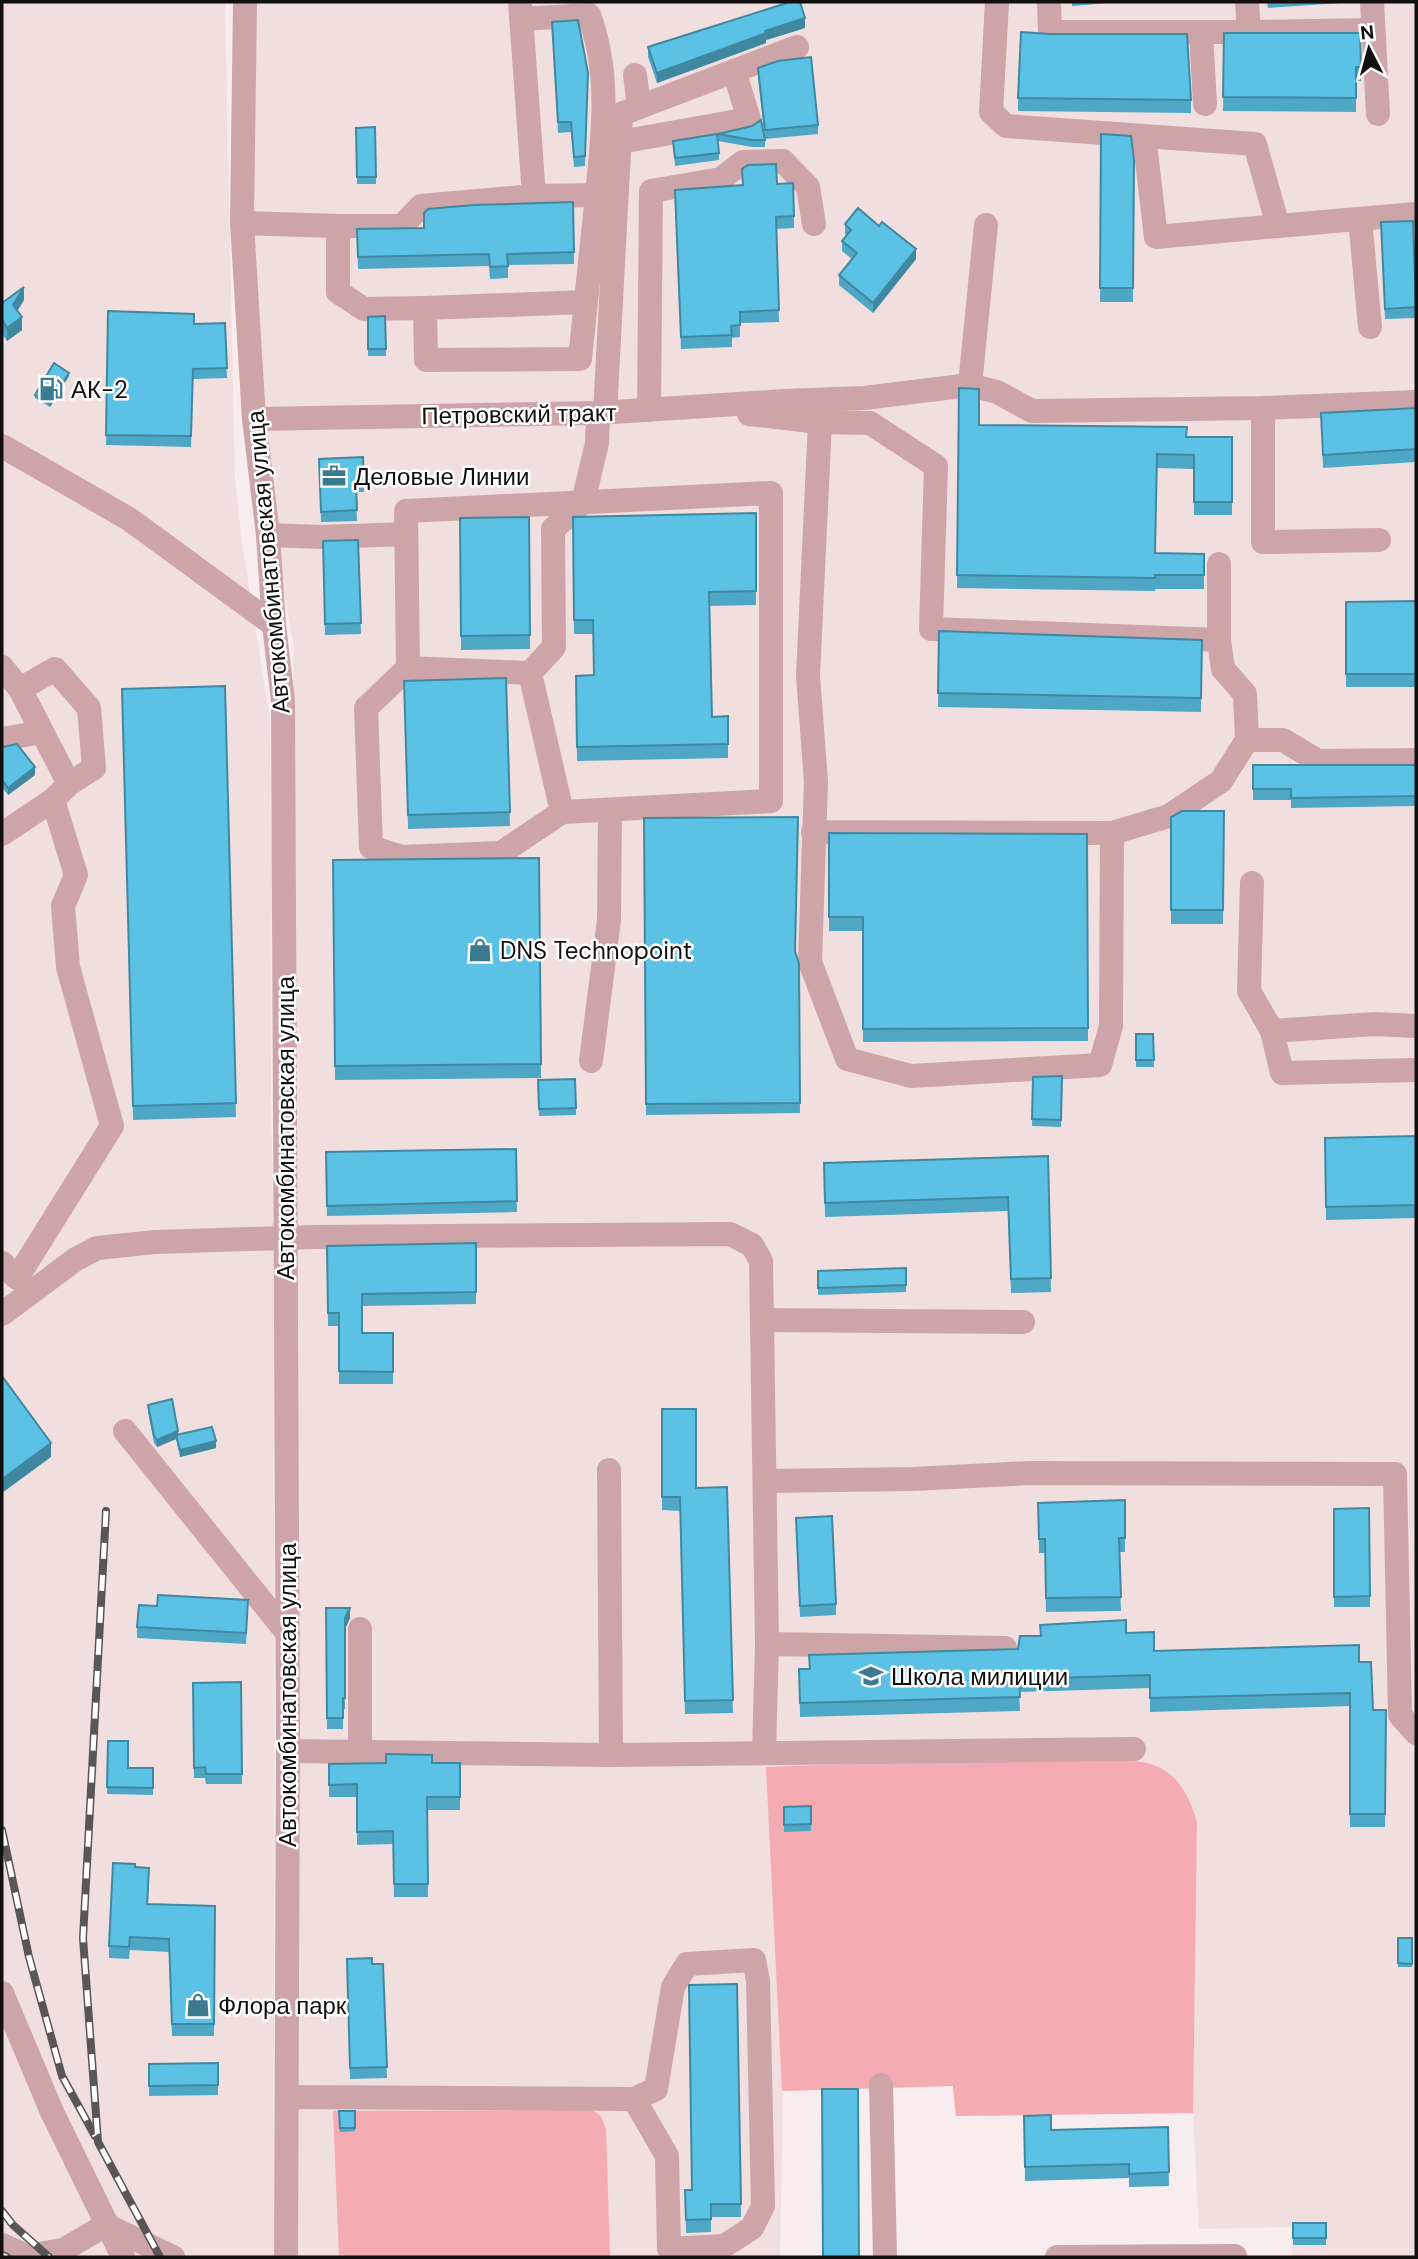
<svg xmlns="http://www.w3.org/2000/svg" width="1418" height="2259" viewBox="0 0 1418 2259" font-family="'DM Sans',sans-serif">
<rect width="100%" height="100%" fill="#f7edee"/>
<g fill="#f1dfe0">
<path d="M2,2H225L235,480L241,535L270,720L272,852L271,1092L275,1339L274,2257H2Z"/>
<path d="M256,2H1416V2257H1292L1291,2227L1199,2229L1193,2113L956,2116L953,2086L783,2091L780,2257H296L295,850L293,643L282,580L259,473L254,270Z"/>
</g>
<g fill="#f4abb2">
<path d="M1089,1759C1146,1760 1178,1757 1197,1822L1193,2113L956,2116L953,2086L782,2091L766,1767L925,1761Z"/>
<path d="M592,2110L601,2116L606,2129L610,2257H339L333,2111Z"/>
</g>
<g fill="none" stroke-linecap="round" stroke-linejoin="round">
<g stroke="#cda4a7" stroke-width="24">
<path d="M245,2L242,223L254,419L268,535L274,625L283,701L288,1739L286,2257"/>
<path d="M520,2L534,196L597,195C603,133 611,75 589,15L521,19"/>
<path d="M997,2L991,112L1006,126L1255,144L1278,226L1415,214"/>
<path d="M1049,2L1050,32H1201"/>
<path d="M1247,2L1249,32L1373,30"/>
<path d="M1372,2L1378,114"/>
<path d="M635,75L639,107"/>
<path d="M1205,104L1201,32H1249"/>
<path d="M1144,136L1156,237L1278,226"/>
<path d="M620,142L749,119L734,71"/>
<path d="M1360,219L1370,327"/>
<path d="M242,223L338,226V292L364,309L425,308"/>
<path d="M338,226H402L421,206L534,196"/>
<path d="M586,302L425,308L426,360L580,359L597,195"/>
<path d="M970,385L986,225"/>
<path d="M1263,408V542L1379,540"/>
<path d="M649,410L651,191L721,179L743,162L783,161L808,187L814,224"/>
<path d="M605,413L621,114L797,47"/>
<path d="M749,414L820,422L870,423L936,466L931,629L1219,640L1223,669L1245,694L1247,740L1221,781L1169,816L1112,833"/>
<path d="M254,419L598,413L784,401L864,398L970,385L997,392L1032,411L1263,408L1416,402"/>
<path d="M2,446L129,519L274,625"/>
<path d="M771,493V801L562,812L501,853L401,857L371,847L366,708L408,668L406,511Z"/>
<path d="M268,535L322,537L406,534"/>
<path d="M1219,640V564"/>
<path d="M2,667L20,689"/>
<path d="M408,668L530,673"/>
<path d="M2,739L42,732"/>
<path d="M1247,740H1283L1318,761L1416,760"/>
<path d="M562,812L530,673L554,647L553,529L583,502L597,443L598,413"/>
<path d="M813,832L1112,833L1111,1026L1100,1065L911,1076L847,1059L810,962L816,782L808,676L820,422"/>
<path d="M2,834L53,800"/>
<path d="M1252,883L1249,991L1272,1031L1375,1024L1416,1026"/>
<path d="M1272,1031L1282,1073L1416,1070"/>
<path d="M591,1061L609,920L610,810"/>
<path d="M2,1263L17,1278L112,1126L68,967L63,906L76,875L53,800L69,784L94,768L89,708L55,669L20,689L69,784"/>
<path d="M2,1314L76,1259L97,1248L155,1242L315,1237L730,1234L752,1245L761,1261L767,1644L764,1752"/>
<path d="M762,1320L1023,1322"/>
<path d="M125,1431L288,1634"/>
<path d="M609,1470L611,1755"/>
<path d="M766,1481L913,1479L1030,1473L1395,1474L1400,1715L1416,1733"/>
<path d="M767,1644L1005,1648"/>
<path d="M288,1751L611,1755L1134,1749"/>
<path d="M360,1754V1629"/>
<path d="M2,1993L52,2112L123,2257"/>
<path d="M881,2085L885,2257"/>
<path d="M287,2097L634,2099L656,2089L673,1987L687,1964L754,1960L758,1981L763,2206L752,2228L724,2246L669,2249L667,2156L634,2099"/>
<path d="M2,2245L26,2256L63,2250L106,2225L173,2257"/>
<path d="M1057,2257L1235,2256"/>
</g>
<g stroke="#5b5656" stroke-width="8">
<g id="rail">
<path d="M106,1511L83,1938L98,2142L160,2257"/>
<path d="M2,1830L29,1957L62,2076L95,2136"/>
<path d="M2,2211L13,2225L49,2257"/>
<path d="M2,2255L7,2257"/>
</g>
</g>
<use href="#rail" stroke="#fff" stroke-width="5" stroke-dasharray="16" stroke-linecap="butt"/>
</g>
<g fill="#4ea7c5">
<path d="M1072,2H1120L1072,6Z"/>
<path d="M1267,2H1357L1268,8Z"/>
<path d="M552,22L588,73L585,166L574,167L571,132L558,133Z"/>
<path d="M805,28L766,40V43L657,83L648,57V47Z"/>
<path d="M1224,33L1361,67V81H1356V112L1223,111Z"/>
<path d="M758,68L818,125V134L765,139L758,78Z"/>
<path d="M1018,98L1191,100V113L1018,111Z"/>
<path d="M375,127L376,184H357L356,128Z"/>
<path d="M718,134L765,140V147H752L718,141Z"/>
<path d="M1101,134L1134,160L1133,302H1100Z"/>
<path d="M673,141L719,153V160L675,166Z"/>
<path d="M777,184L794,216V228L776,229L779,322L740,323V337L732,338V347L681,349L675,202Z"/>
<path d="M573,202L574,264L508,265V278L490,279L489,266L358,269L357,229L424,228Z"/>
<path d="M845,224L916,259L873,313L839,285V275L852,259L842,251V241L847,236L845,234Z"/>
<path d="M1381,233L1416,282V318L1385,319Z"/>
<path d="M24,300L17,311L22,330L7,341L3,335L2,303Z"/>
<path d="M108,311L194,324L225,323L227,378L193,379L191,447L106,445Z"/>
<path d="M385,316L386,356H368V317Z"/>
<path d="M69,376L50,407L35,398V395Z"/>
<path d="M959,388L979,425L1186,437H1232V515H1194V469L1157,468L1155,553L1204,554V589H1155V591L957,588Z"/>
<path d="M1416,408V462L1323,468L1321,413Z"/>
<path d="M363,457L364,492H356L357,521L321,522L319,459Z"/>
<path d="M756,513V605L709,606L712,717L728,716V758L577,761L576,676L594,675L593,634H574L573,517Z"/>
<path d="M529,517L530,649L461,650L460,518Z"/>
<path d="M358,540L361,634L325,635L323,541Z"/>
<path d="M1416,601V687H1346V602Z"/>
<path d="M939,631L1202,640L1201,712L938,707Z"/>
<path d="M506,678L510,826L408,829L404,681Z"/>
<path d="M225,686L236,1117L133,1120L122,689Z"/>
<path d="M2,748L35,775L8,795L2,787Z"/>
<path d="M1253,765H1416V806L1291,808V800H1253Z"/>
<path d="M1224,811L1223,924H1171V817Z"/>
<path d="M644,818L799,964L800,1113L646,1115Z"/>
<path d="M829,833L1087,834L1088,1041L863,1042V931H829Z"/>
<path d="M539,858L541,1078L335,1080L333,860Z"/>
<path d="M1136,1034H1153L1154,1067H1136Z"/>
<path d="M1062,1076L1061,1127L1032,1126L1033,1077Z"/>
<path d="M575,1079L576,1115L539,1116L538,1080Z"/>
<path d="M1416,1136V1218L1326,1220L1325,1138Z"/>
<path d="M516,1149L517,1212L327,1216L326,1152Z"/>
<path d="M1048,1156L1051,1292L1011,1293L1008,1211L825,1217L824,1163Z"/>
<path d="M476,1243V1304L362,1306V1333H393V1384H339V1326H328L327,1246Z"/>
<path d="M906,1268V1292L818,1295V1271Z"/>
<path d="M148,1405L178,1434L216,1448L180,1457L176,1439L157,1447L154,1443L148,1412Z"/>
<path d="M662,1409L696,1488L727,1487L733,1713L685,1714L680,1511L662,1510Z"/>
<path d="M1125,1500V1552H1119L1121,1611L1046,1612L1045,1553H1039L1038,1503Z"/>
<path d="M1369,1508L1370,1607H1334V1509Z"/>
<path d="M796,1528L836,1604V1615L800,1617Z"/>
<path d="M326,1608L350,1618L345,1629V1709H343V1729H327Z"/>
<path d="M248,1611L246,1644L137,1638V1627Z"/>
<path d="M1126,1633L1154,1651L1359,1662L1373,1710H1386L1385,1827H1350V1706L1150,1712V1688L1019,1692L1020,1711L800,1717L799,1669L1018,1649Z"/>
<path d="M241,1682L242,1784H206L205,1778H194L193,1683Z"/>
<path d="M108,1741L128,1768H153V1795L107,1794Z"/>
<path d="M460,1763V1810H427L428,1897H394L393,1844L357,1845V1797H329V1764Z"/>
<path d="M811,1806V1831L784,1832V1807Z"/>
<path d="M135,1867L149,1881L148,1904L215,1906L214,2036H172L169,1952L130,1950L129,1959L109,1958V1946Z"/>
<rect x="1398" y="1938" width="14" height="29"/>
<path d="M347,1959L372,1964H383L387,2078L350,2079Z"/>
<path d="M737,1984L741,2217H711V2232L686,2233L685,2190H692Z"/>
<path d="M218,2063V2095L149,2096V2064Z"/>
<path d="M339,2111H355V2131L340,2132Z"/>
<path d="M1024,2116L1051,2130L1168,2127L1169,2186L1129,2187V2178L1025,2181Z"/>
<rect x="1293" y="2223" width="33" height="22"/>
</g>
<g fill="#4088a0">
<path d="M805,18V28L766,40V43L657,83V73L765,31Z"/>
<path d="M916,249V259L873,313V303Z"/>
<path d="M24,287V300L13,318V305Z"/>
<path d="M22,317V330L7,341V328Z"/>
<path d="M69,373V376L50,407V404Z"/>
<path d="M35,767V775L8,795V788Z"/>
<path d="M178,1431V1438L176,1435V1439L157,1447V1440Z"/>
<path d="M216,1441V1448L180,1457V1450Z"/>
<path d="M51,1443V1457L2,1493V1479Z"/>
<path d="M350,1608V1618L345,1629V1618Z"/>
</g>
<g fill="#5bc2e5" stroke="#4088a0" stroke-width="2">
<path d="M790,2H800L805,18L765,31L766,33L657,73L648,47Z"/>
<path d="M578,20L588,73L585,156L574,157L571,122H558L552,22Z"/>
<path d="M1021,32L1050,34H1187L1191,100L1018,98Z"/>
<path d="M1224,33H1360L1361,67H1356V98L1223,97Z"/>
<path d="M811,57L818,125L765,130L758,68L778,61Z"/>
<path d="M761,120L765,140H752L718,134L752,126Z"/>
<path d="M375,127L376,177H357L356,128Z"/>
<path d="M717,134L719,153L675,158L673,141Z"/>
<path d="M1101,134L1131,136L1134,160L1133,288H1100Z"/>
<path d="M776,164L777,184L793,183L794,216L776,217L779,310L740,312V325L731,326L732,335L681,337L675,190L743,185L742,169L748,165Z"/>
<path d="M573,202L574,252L507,254L508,266L490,267L489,254L358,257L357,229L424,228V213L428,209L474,205Z"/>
<path d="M858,208L879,226L882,222L916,249L873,303L839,275L857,253L842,241L851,230L845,224Z"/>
<path d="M1413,221L1416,307L1385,309L1381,222Z"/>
<path d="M24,287L13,305L22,317L7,328L3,321L2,323V303Z"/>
<path d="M108,311L194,314V324L225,323L227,368L193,369L191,436L106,435Z"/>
<path d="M385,316L386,349H368V317Z"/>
<path d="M54,363L69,373L50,404L35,395Z"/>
<path d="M959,388L979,389V425L1187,427L1186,437H1232V502H1194V455L1157,454L1155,553L1204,554V575H1155V578L957,575Z"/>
<path d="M1416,408V449L1323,455L1321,413Z"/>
<path d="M363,457L364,481L356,482L357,510L321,512L319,459Z"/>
<path d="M756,513V591L709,592L712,717L728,716V744L577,747L576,676L594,675L593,620H574L573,517Z"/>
<path d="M529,517L530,635L461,636L460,518Z"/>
<path d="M358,540L361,623L325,624L323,541Z"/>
<path d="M1416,601V674H1346V602Z"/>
<path d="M939,631L1202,640L1201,698L938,693Z"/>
<path d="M506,678L510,812L408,815L404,681Z"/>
<path d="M225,686L236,1103L133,1106L122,689Z"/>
<path d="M17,744L35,767L8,788L2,780V748L3,747Z"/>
<path d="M1253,765H1416V796L1291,798V789H1253Z"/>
<path d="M1182,811H1224L1223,910H1171V817Z"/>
<path d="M798,817L795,951L799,964L800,1103L646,1104L644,818Z"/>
<path d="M829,833L1087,834L1088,1028L863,1029V917H829Z"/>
<path d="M539,858L541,1064L335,1066L333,860Z"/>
<path d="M1136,1034H1153L1154,1060H1136Z"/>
<path d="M1062,1076L1061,1120L1032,1119L1033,1077Z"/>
<path d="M575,1079L576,1108L539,1109L538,1080Z"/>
<path d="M1416,1136V1205L1326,1207L1325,1138Z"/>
<path d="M516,1149L517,1201L327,1206L326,1152Z"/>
<path d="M1048,1156L1051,1278L1011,1279L1008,1197L825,1203L824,1163Z"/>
<path d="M476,1243V1292L362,1294V1333H393V1372L339,1371V1313H328L327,1246Z"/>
<path d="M906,1268V1285L818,1288V1271Z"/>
<path d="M2,1376L51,1443L2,1479Z"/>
<path d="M172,1399L178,1431L157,1440L154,1436L148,1405Z"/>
<path d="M662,1409H696V1488L727,1487L733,1700L685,1701L680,1497H662Z"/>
<path d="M212,1427L216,1441L180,1450L176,1435Z"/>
<path d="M1125,1500V1538H1119L1121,1597L1046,1598L1045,1539H1039L1038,1503Z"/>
<path d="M1369,1508L1370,1596L1334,1597V1509Z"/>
<path d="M832,1516L836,1604L800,1606L796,1518Z"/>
<path d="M158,1595L248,1600L246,1633L137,1627L139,1605L157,1606Z"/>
<path d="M326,1608H350L345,1618V1698H343V1718H327Z"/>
<path d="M1126,1620V1633L1154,1632V1651L1359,1645V1662H1371L1373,1710H1386L1385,1814H1350V1693L1150,1698V1675L1019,1679L1020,1697L800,1703L799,1669H810L809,1655L1018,1649L1020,1636H1041L1040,1625Z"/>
<path d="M241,1682L242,1774H206L205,1767L194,1768L193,1683Z"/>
<path d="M108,1741H128V1768H153V1788L107,1787Z"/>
<path d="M386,1754L432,1755V1763H460V1797H427L428,1884H394L393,1831L357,1832V1784L329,1785V1764L386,1763Z"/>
<path d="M811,1806V1824L784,1825V1807Z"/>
<path d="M113,1863L135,1864V1867L149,1868L147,1904L215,1906L214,2024H172L169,1939L130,1937L129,1947L109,1946Z"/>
<path d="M1398,1938H1412V1964L1398,1963Z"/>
<path d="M372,1958V1964H383L387,2067L350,2068L347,1959Z"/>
<path d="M737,1984L741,2204H711V2219L686,2220L685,2190H692L689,1985Z"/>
<path d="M218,2063V2085L149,2086V2064Z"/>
<path d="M822,2089H858L859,2257H823Z"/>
<path d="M339,2111H355V2128H340Z"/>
<path d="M1051,2115V2130L1168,2127L1169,2172L1129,2174V2164L1025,2167L1024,2116Z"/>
<rect x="1293" y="2223" width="33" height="15"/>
</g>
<defs>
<g id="fuel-bare" transform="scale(1.89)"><path d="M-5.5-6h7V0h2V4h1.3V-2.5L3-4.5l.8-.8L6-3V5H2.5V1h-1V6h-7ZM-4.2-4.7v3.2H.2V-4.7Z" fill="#3c7a90" stroke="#fff" stroke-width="2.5" paint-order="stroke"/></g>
<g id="office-bare" transform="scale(1.89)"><path d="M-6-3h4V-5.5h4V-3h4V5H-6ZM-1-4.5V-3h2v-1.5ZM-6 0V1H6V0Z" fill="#3c7a90" stroke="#fff" stroke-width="2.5" paint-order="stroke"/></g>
<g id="shop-bare" transform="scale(1.89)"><path d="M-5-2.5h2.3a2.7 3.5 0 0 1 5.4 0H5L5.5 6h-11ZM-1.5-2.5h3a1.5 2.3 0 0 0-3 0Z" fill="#3c7a90" stroke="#fff" stroke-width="2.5" paint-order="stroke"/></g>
<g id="university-bare" transform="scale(1.89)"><path d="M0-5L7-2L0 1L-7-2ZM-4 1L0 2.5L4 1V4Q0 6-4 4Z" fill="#3c7a90" stroke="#fff" stroke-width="2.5" paint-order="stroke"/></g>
</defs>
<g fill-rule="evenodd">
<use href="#fuel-bare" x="51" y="389"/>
<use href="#office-bare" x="334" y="476"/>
<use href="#shop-bare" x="480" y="950"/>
<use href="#university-bare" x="871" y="1676"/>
<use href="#shop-bare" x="198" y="2005"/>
</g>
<g text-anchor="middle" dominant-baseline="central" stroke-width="5" stroke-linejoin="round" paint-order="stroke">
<g font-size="24" fill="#120f0f" stroke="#fff" text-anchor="start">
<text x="71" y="389">АК-2</text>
<text x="354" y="476">Деловые Линии</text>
<text x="500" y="950">DNS Technopoint</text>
<text x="891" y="1676">Школа милиции</text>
<text x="218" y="2005">Флора парк</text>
</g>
<g font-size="24" fill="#120f0f" stroke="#fff">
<text transform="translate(519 414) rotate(-1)">Петровский тракт</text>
<text transform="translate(268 562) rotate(-95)">Автокомбинатовская улица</text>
<text transform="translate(285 1128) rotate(-90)">Автокомбинатовская улица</text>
<text transform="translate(287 1695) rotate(-90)">Автокомбинатовская улица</text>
</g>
</g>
<rect width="1418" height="2259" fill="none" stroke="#120f0f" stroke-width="7"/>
<g transform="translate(1369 49) rotate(354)" stroke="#ffffff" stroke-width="5" paint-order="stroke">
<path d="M0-5L12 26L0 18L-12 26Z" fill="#120f0f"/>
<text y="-10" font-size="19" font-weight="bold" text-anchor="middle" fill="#120f0f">N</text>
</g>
</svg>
